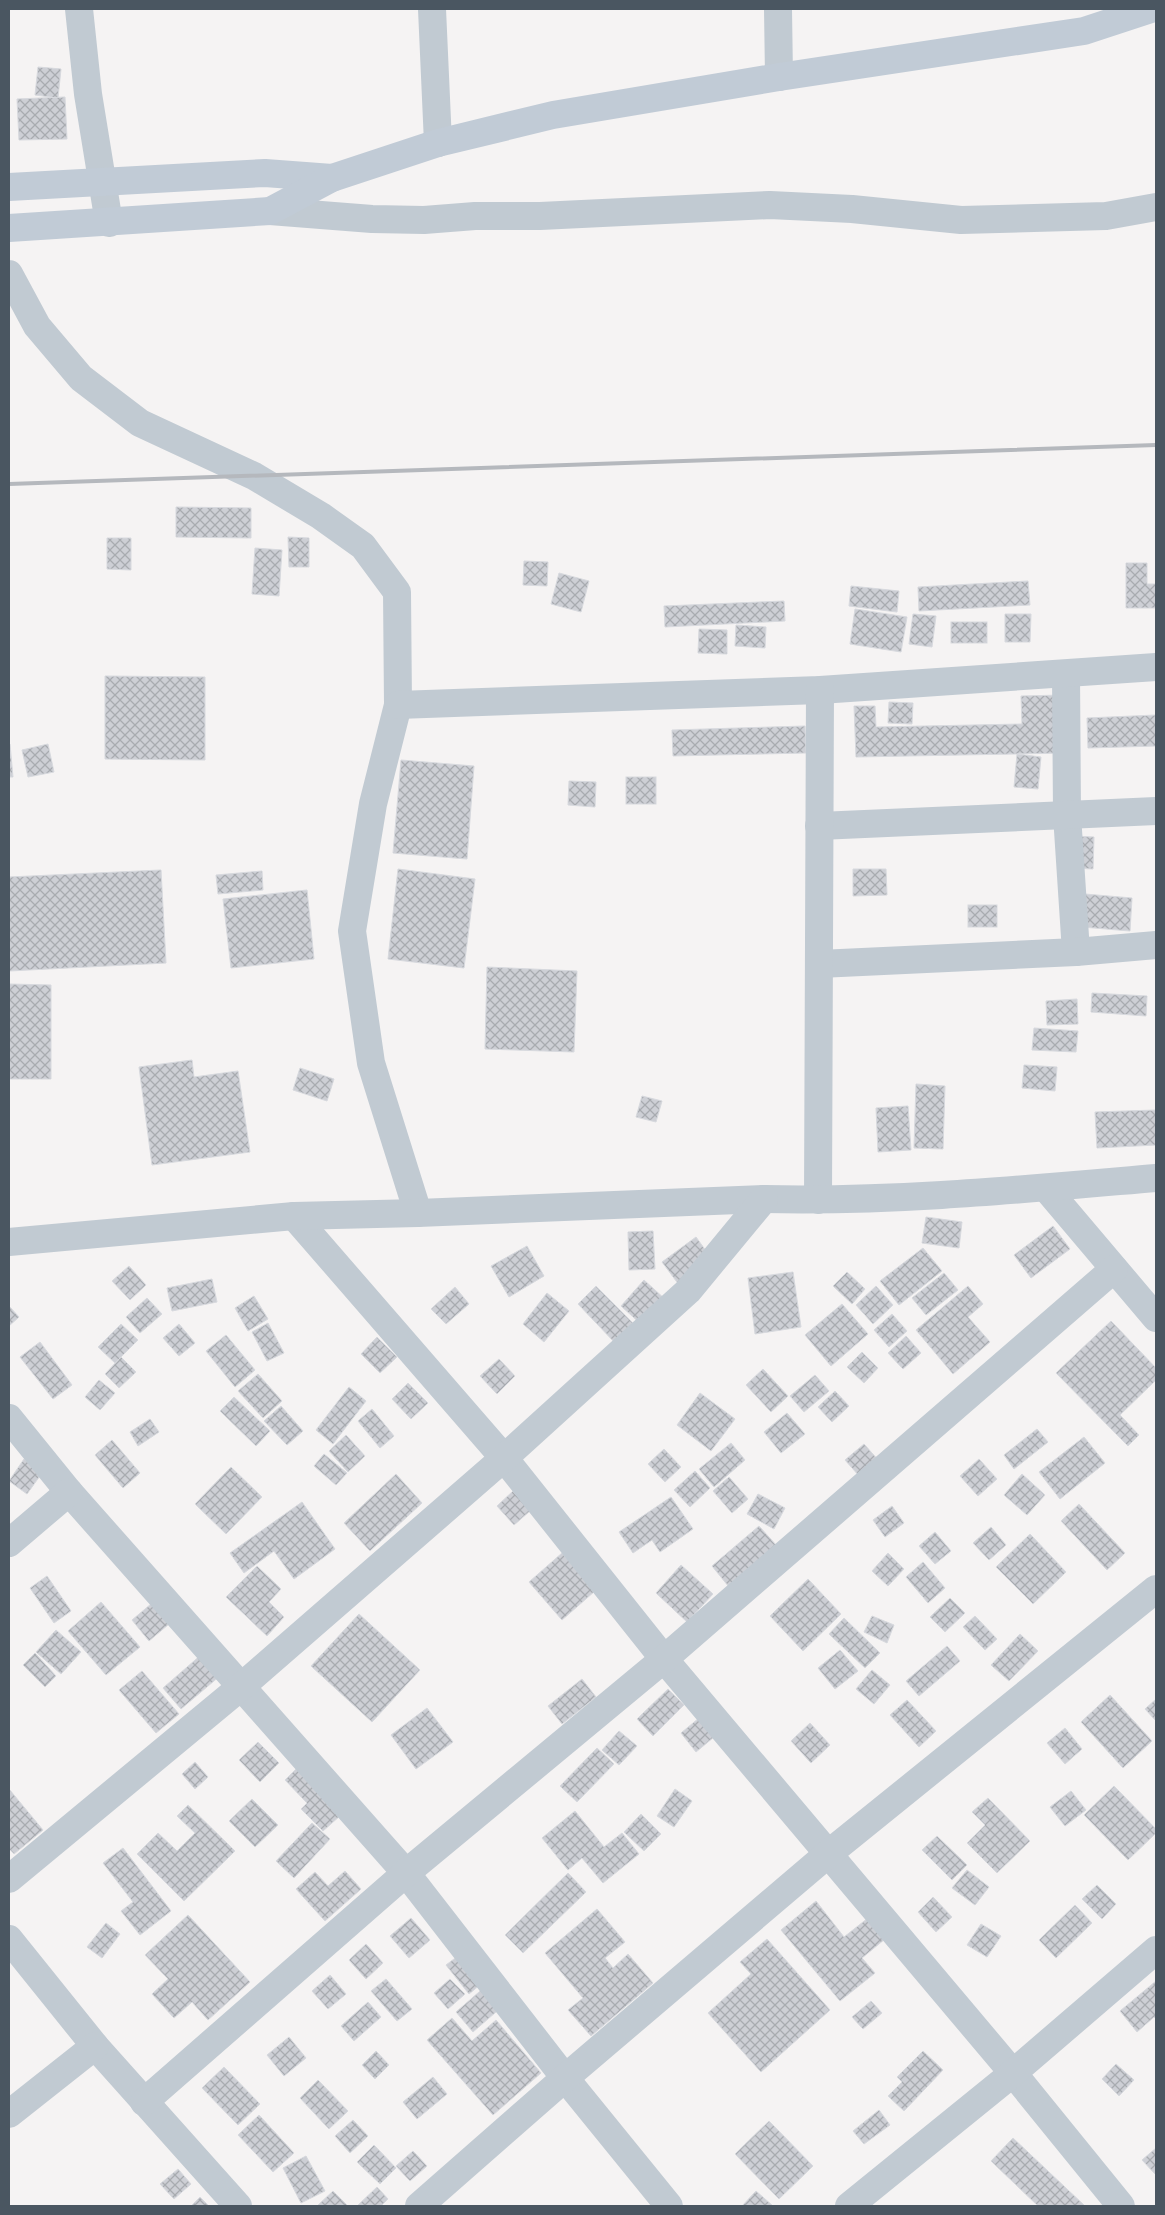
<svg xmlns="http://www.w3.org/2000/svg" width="1165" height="2215" viewBox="0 0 1165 2215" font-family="Arial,sans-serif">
<defs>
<pattern id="building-cross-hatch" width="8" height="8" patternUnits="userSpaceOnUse" patternTransform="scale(1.25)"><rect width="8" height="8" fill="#cdcfd5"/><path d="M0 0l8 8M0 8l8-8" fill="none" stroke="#a8abb0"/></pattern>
</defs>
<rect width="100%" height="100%" fill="#f5f3f3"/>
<g fill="url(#building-cross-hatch)" stroke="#d7d9de">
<path d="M38,67L61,69L58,98L35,95Z"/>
<path d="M65,97L67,139L19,140L17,99Z"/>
<path d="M176,507L251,508V538L176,537Z"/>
<path d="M288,537L309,538V567H289Z"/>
<path d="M107,538H131V570L107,569Z"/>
<path d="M255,548L282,550L279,596L252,594Z"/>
<path d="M524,561L548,562L547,586L523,585Z"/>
<path d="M1126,563H1147V584H1156V608H1126Z"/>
<path d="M559,573L589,581L581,612L551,604Z"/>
<path d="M1028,581L1030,605L919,611L918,587Z"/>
<path d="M851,586L899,591L897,612L849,606Z"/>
<path d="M784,601L785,621L665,627L664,606Z"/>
<path d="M855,609L907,617L901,652L850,644Z"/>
<path d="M913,614L936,616L932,647L909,644Z"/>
<path d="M1005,614H1031L1030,642H1005Z"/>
<rect x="951" y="622" width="36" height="21"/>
<path d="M736,625L766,627L765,648L735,646Z"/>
<path d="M699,629L727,630V654L698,653Z"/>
<path d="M105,676L205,677V760L105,759Z"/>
<path d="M1063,695L1065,753L856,757L854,706H875L876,727L1022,724L1021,696Z"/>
<path d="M889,702L913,703L912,724L888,723Z"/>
<path d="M1156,715V746L1088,748L1087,718Z"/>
<path d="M805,726L806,753L673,756L672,730Z"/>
<path d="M9,744H10L13,777H9Z"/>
<path d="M48,744L54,772L28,777L22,750Z"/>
<path d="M1017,754L1041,757L1038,789L1014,787Z"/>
<path d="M401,760L474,766L467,859L393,853Z"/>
<rect x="626" y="777" width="30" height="27"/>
<path d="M569,781L596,782L595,807L568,805Z"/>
<path d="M1073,836L1094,837L1093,869L1072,868Z"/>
<path d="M398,869L475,879L464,968L388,959Z"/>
<path d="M853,869H886L887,895L853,896Z"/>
<path d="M161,870L166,963L9,971V877Z"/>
<path d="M262,871L263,890L218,894L216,875Z"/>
<path d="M307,890L314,959L231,968L223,899Z"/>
<path d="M1085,894L1132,898L1130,931L1082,927Z"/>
<rect x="968" y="905" width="29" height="22"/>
<path d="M487,967L577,971L574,1052L485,1049Z"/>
<path d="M9,984L51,985V1079H9Z"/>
<path d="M1092,993L1147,996L1146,1016L1091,1012Z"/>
<path d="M1077,999L1078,1024L1047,1025L1046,1001Z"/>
<path d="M1034,1028L1078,1031L1076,1052L1032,1050Z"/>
<path d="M192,1060L194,1077L238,1071L250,1152L152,1165L139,1067Z"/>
<path d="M1024,1065L1057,1067L1055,1091L1022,1088Z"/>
<path d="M300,1068L334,1079L327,1101L293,1090Z"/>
<path d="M916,1084L945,1086L943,1149L914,1148Z"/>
<path d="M642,1096L662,1101L656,1122L636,1117Z"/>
<path d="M908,1106L911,1150L878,1152L876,1108Z"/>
<path d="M1156,1110V1145L1097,1148L1095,1112Z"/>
<path d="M926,1217L962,1222L959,1248L922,1243Z"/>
<path d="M1053,1226L1070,1249L1031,1278L1014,1255Z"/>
<path d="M653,1231L655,1269L629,1270L628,1232Z"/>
<path d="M696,1237L719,1269L685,1293L662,1262Z"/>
<path d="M527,1246L544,1276L509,1297L491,1266Z"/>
<path d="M923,1248L942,1271L899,1305L880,1281Z"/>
<path d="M129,1266L146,1285L130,1300L112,1281Z"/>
<path d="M793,1272L801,1327L755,1334L748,1278Z"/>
<path d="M847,1272L865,1289L852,1304L833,1286Z"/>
<path d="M944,1273L958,1290L926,1315L912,1298Z"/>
<path d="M212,1279L217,1302L172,1311L167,1288Z"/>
<path d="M644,1280L666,1300L643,1326L621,1306Z"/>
<path d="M596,1286L636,1326L617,1345L578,1304Z"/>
<path d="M876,1286L893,1305L873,1324L856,1305Z"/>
<path d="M968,1286L983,1304L968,1317L990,1342L953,1374L916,1330Z"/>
<path d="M455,1287L469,1304L446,1324L431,1309Z"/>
<path d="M547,1293L569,1311L544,1342L523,1324Z"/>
<path d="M254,1296L268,1319L248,1331L235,1308Z"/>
<path d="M147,1298L162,1314L140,1333L126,1317Z"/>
<path d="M842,1304L868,1334L831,1366L805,1335Z"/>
<path d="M9,1306L19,1317L9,1326Z"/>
<path d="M892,1314L907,1331L889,1347L874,1330Z"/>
<path d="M1111,1321L1156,1368V1380L1120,1415L1139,1435L1128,1446L1056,1373Z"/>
<path d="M268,1323L284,1353L267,1361L252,1332Z"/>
<path d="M121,1324L138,1340L115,1363L98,1347Z"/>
<path d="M179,1324L195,1343L179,1356L163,1338Z"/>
<path d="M226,1335L255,1370L235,1387L206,1351Z"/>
<path d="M906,1336L921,1353L903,1369L888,1353Z"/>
<path d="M377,1337L397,1357L380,1373L361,1354Z"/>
<path d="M40,1342L72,1385L53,1399L20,1357Z"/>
<path d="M862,1352L878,1368L864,1383L847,1367Z"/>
<path d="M121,1357L136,1372L119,1388L105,1374Z"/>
<path d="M499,1359L515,1376L497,1394L480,1376Z"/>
<path d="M763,1369L788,1396L771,1412L746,1385Z"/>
<path d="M258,1374L282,1401L263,1418L238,1391Z"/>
<path d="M815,1375L829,1391L804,1412L790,1396Z"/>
<path d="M99,1380L115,1393L100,1410L85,1397Z"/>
<path d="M408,1383L428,1403L411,1419L392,1399Z"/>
<path d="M349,1387L366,1401L333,1444L316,1430Z"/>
<path d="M835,1391L849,1406L832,1422L818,1407Z"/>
<path d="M700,1393L735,1419L711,1451L677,1425Z"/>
<path d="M234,1397L270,1431L256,1446L220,1411Z"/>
<path d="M281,1406L303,1431L287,1445L264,1421Z"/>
<path d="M372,1409L394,1436L380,1448L358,1421Z"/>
<path d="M787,1413L805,1434L781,1453L764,1432Z"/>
<path d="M150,1419L159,1432L138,1446L130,1432Z"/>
<path d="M1037,1429L1048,1442L1014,1469L1004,1455Z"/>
<path d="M346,1435L365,1456L348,1472L329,1451Z"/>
<path d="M1084,1437L1105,1463L1060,1499L1039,1472Z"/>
<path d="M112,1440L140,1473L123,1488L95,1455Z"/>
<path d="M731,1443L745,1460L714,1487L699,1469Z"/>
<path d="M864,1444L879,1461L860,1477L845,1460Z"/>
<path d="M664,1449L681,1467L665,1482L648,1464Z"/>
<path d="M324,1454L347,1473L336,1485L314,1466Z"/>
<path d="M24,1459L42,1473L27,1494L9,1481Z"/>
<path d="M979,1459L997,1479L978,1496L960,1476Z"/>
<path d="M231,1467L262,1497L226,1534L195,1504Z"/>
<path d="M695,1471L710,1488L690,1507L674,1490Z"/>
<path d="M396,1474L422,1503L370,1551L344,1523Z"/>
<path d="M1022,1474L1045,1495L1027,1515L1004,1495Z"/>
<path d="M729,1477L748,1499L732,1513L713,1491Z"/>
<path d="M513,1491L530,1511L514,1525L497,1506Z"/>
<path d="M758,1494L785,1508L774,1529L747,1514Z"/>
<path d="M671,1497L693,1529L660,1552L652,1540L633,1553L619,1532Z"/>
<path d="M302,1502L335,1549L294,1579L274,1551L244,1573L230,1553Z"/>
<path d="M1079,1504L1125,1553L1107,1570L1061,1521Z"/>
<path d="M892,1506L904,1523L885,1537L873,1520Z"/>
<path d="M759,1526L777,1546L729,1587L712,1566Z"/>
<path d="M991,1527L1006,1545L989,1560L973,1543Z"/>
<path d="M935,1532L951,1551L935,1564L919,1546Z"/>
<path d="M1030,1534L1066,1572L1033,1604L996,1567Z"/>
<path d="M562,1553L595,1591L562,1620L529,1582Z"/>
<path d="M888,1553L904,1569L888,1586L872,1571Z"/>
<path d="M923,1562L945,1588L928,1603L906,1577Z"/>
<path d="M681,1565L713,1594L687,1622L656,1593Z"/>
<path d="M257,1566L281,1589L269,1602L284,1617L267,1636L226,1597Z"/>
<path d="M47,1576L71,1611L54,1623L30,1588Z"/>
<path d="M808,1579L841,1614L803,1651L770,1616Z"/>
<path d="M950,1598L965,1613L945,1632L930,1617Z"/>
<path d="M101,1602L140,1647L106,1675L68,1631Z"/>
<path d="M151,1604L169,1624L149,1641L132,1620Z"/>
<path d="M359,1614L420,1670L372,1722L311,1666Z"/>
<path d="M872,1616L894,1625L887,1643L864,1632Z"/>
<path d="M975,1616L997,1639L985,1650L963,1627Z"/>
<path d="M844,1618L880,1653L865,1668L829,1634Z"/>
<path d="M56,1630L81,1652L61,1674L36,1652Z"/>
<path d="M1020,1634L1038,1651L1009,1681L991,1665Z"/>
<path d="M947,1646L960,1661L919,1696L906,1681Z"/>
<path d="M840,1650L858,1671L835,1689L818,1668Z"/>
<path d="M35,1653L56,1676L45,1687L23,1665Z"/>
<path d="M202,1654L221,1675L181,1709L163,1688Z"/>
<path d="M872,1670L890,1685L874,1704L856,1689Z"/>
<path d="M142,1671L179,1714L156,1733L119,1690Z"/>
<path d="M582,1679L596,1697L562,1724L548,1706Z"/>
<path d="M668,1689L684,1705L653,1736L637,1719Z"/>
<path d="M1110,1695L1152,1741L1123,1768L1081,1722Z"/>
<path d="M1156,1699V1721L1145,1709Z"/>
<path d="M907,1700L936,1731L919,1747L890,1715Z"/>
<path d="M427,1708L453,1742L416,1769L391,1735Z"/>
<path d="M699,1718L714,1737L696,1752L681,1733Z"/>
<path d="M810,1723L830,1745L811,1763L791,1741Z"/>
<path d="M1065,1728L1082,1749L1065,1764L1047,1743Z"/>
<path d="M619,1731L637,1746L619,1765L602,1750Z"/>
<path d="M258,1742L279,1763L260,1782L239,1760Z"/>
<path d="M597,1748L614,1764L577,1802L560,1786Z"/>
<path d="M195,1762L208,1777L195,1789L182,1774Z"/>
<path d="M296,1769L341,1815L323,1831L301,1809L307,1803L285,1780Z"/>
<path d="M1114,1786L1156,1829V1833L1128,1860L1084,1815Z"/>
<path d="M9,1789L43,1830L14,1854L9,1849Z"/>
<path d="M675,1789L692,1801L674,1827L657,1816Z"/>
<path d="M1071,1791L1086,1810L1065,1826L1050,1807Z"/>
<path d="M988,1798L1030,1841L997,1873L967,1843L985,1825L972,1812Z"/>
<path d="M252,1799L278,1825L255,1847L229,1821Z"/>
<path d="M188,1805L235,1851L184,1901L137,1854L158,1833L177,1851L195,1833L177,1816Z"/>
<path d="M575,1811L604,1847L622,1833L639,1854L603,1883L582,1858L568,1870L542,1838Z"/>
<path d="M641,1814L661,1834L644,1851L624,1832Z"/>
<path d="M312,1823L330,1839L294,1878L276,1861Z"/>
<path d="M937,1836L967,1865L952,1880L922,1850Z"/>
<path d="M123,1848L171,1911L140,1935L121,1911L133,1902L103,1863Z"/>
<path d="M967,1870L989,1887L975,1905L952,1888Z"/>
<path d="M345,1871L361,1889L325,1921L296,1889L315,1872L328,1886Z"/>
<path d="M568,1873L586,1892L523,1953L505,1935Z"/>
<path d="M1097,1885L1116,1904L1102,1919L1082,1899Z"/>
<path d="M933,1897L952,1917L936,1932L918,1912Z"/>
<path d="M816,1901L844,1937L868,1918L885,1939L862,1958L875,1973L840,2001L781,1930Z"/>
<path d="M1075,1905L1092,1923L1056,1958L1039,1940Z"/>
<path d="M597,1909L625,1942L605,1958L613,1968L628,1954L653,1983L591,2036L568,2010L583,1998L545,1953Z"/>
<path d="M188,1915L250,1982L208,2020L192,2002L174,2018L152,1994L168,1979L145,1955Z"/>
<path d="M411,1918L430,1940L409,1958L390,1936Z"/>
<path d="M106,1923L120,1934L102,1958L87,1947Z"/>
<path d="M981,1924L1001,1936L987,1957L967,1945Z"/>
<path d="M767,1939L830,2010L761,2072L708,2013L751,1974L740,1962Z"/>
<path d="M366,1944L383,1963L366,1979L349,1960Z"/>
<path d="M458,1956L481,1984L469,1994L446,1965Z"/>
<path d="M330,1975L346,1994L328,2009L312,1991Z"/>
<path d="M386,1979L412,2009L397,2021L371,1991Z"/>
<path d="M450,1979L465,1994L448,2009L434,1993Z"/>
<path d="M494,1979L511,1999L473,2032L456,2012Z"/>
<path d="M1156,1981V2019L1154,2017L1137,2032L1120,2011Z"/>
<path d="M871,2001L882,2013L863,2029L852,2017Z"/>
<path d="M368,2002L381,2017L354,2041L341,2026Z"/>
<path d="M452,2018L472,2041L496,2020L541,2073L493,2115L427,2040Z"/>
<path d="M289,2037L306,2058L284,2076L267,2055Z"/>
<path d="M376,2051L389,2065L375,2079L362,2065Z"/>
<path d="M923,2051L943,2070L904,2111L888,2096L902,2082L897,2077Z"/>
<path d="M1116,2064L1134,2080L1119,2096L1102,2079Z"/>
<path d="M224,2067L260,2104L238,2125L202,2088Z"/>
<path d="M433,2077L447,2094L417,2119L403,2102Z"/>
<path d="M318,2080L348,2111L329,2129L300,2098Z"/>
<path d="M879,2110L890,2125L864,2144L853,2131Z"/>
<path d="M259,2115L294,2153L273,2172L238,2135Z"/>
<path d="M353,2120L368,2136L350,2153L335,2136Z"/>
<path d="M769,2121L813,2166L779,2199L735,2154Z"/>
<path d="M1013,2138L1085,2206H1038L991,2161Z"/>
<path d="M374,2145L396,2168L380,2184L357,2162Z"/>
<path d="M1156,2148V2175L1142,2160Z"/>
<path d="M413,2151L427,2166L410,2181L396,2166Z"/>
<path d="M306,2156L325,2191L301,2203L283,2168Z"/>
<path d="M178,2169L191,2184L174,2199L160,2184Z"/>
<path d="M377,2187L388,2199L381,2206H357Z"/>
<path d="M333,2191L348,2206H317Z"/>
<path d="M756,2191L773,2206H742Z"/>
<path d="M200,2197L209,2206H191Z"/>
</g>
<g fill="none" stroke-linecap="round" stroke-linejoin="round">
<g stroke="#c1cad2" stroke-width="28">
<path d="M79,9L88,94L109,223"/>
<path d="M432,9L438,143"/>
<path d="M778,9L779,77"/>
<path d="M270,211L372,219L424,220L475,216H540L770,205L852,209L961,220L1106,216L1156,207"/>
<path d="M9,274L37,326L81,378L140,423L254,476L321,516L363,546L397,592L398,705L373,804L352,931L371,1063L418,1213"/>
<path d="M1066,674L1067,815L1076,952"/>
<path d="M398,705L820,690L1156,667"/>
<path d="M819,826L1156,811"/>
<path d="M819,964L1076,952L1156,945"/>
<path d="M1046,1188L1156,1318"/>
<path d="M818,1200L820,690"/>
<path d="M294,1216L504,1458L664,1659L1013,2073L1121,2206"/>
<path d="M9,1242L294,1216L418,1213L764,1199C894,1202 1027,1189 1156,1178"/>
<path d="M9,1418L69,1492L406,1873L565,2078L669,2206"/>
<path d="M9,1543L69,1492"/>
<path d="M9,1879L242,1686L504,1458L688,1291L764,1199"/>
<path d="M9,1939L95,2046L238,2206"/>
<path d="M144,2102L406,1873L664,1659L1114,1269"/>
<path d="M9,2114L95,2046"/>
<path d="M419,2206L565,2078L828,1854L1156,1589"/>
<path d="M849,2206L1013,2073L1156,1950"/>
</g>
<g stroke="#c1cbd6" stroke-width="28">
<path d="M9,187L265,173L332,178"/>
<path d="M9,228L270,211L332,178L438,143L553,115L779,77L1084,31L1151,9"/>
</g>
<path stroke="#b5b8bd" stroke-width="4" d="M9,484L1156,445"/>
</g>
<rect width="1165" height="2215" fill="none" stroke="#4a5661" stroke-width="20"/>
</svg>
